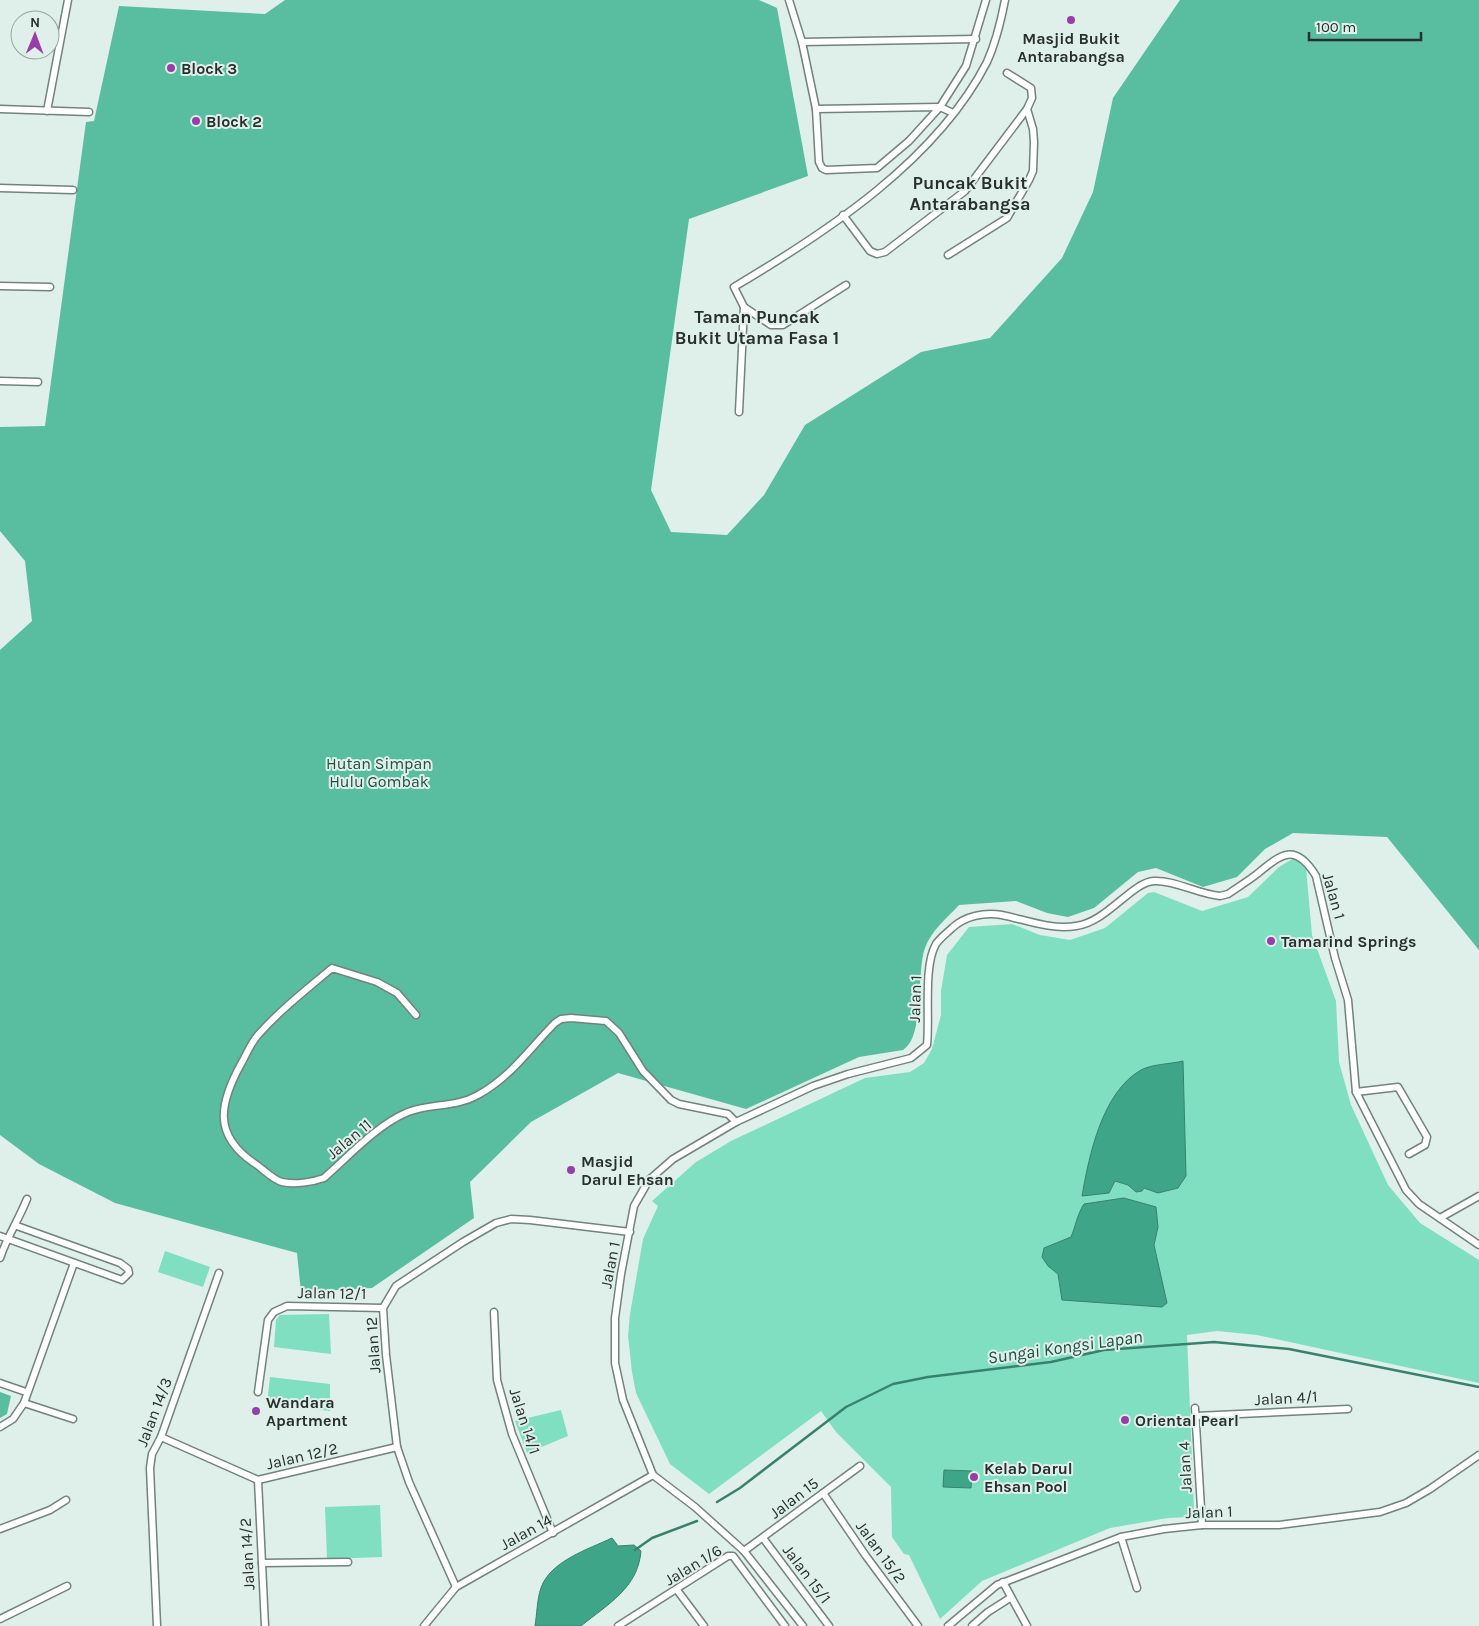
<svg xmlns="http://www.w3.org/2000/svg" width="1479" height="1626" viewBox="0 0 1479 1626" font-family="Karla,sans-serif">
<rect width="100%" height="100%" fill="#def0e9"/>
<g fill="#80dec1">
<path d="M1294,858L1306,868L1312,935L1336,1001L1339,1062L1351,1105L1388,1185L1420,1223L1479,1260V1383L1257,1335L1217,1331L1187,1335L1194,1511L1189,1517L1168,1518L1110,1528L982,1581L940,1619L909,1555L904,1554L892,1537L891,1487L836,1432L821,1411L709,1494L670,1464L636,1393L632,1372L628,1336L630,1314L643,1239L658,1206L652,1201L696,1162L731,1141L865,1078L910,1072L924,1063L932,1049L941,1015V991L947,955L969,927L1012,924L1040,935L1070,940L1105,928L1148,893L1154,892L1202,911L1248,897L1279,867Z"/>
<path d="M165,1251L210,1267L203,1287L158,1272Z"/>
<path d="M329,1314L331,1354L274,1347L276,1320L280,1315Z"/>
<path d="M270,1377L330,1384V1411L267,1404Z"/>
<path d="M561,1410L568,1436L527,1453L515,1421Z"/>
<path d="M380,1505L382,1557L327,1559L325,1507Z"/>
</g>
<g fill="#59bda0">
<path d="M285,0H759L777,8L808,176L689,219L651,490L671,532L727,535L764,495L805,425L921,352L990,338L1062,258L1093,192L1113,98L1180,0H1479V950L1387,837L1293,833L1265,849L1237,877L1203,887L1156,868L1138,872L1094,908L1068,917L1047,913L1016,901L959,905C947,918 931,931 925,948C916,973 925,1036 903,1050L859,1057L746,1109L618,1073L531,1122L470,1182L474,1218L372,1288L301,1292L297,1253L115,1203L39,1164L0,1135V650L32,621L25,561L0,531V427L45,426L86,122L94,121L119,6L265,14Z"/>
<path d="M0,1392L11,1396L7,1414L0,1418Z"/>
</g>
<g fill="#3fa589" stroke="#38826d">
<path d="M1183,1061L1186,1176L1178,1188L1158,1193L1144,1188L1142,1191L1136,1192L1128,1185L1115,1181L1109,1193L1082,1196C1089,1156 1102,1092 1141,1070C1152,1064 1171,1064 1183,1061Z"/>
<path d="M1124,1198L1156,1207L1158,1227L1154,1245L1167,1303L1162,1307L1062,1300L1058,1274L1048,1266L1042,1257L1044,1248L1071,1237C1076,1225 1077,1215 1084,1204Z"/>
<path d="M944,1470L972,1471L971,1488L943,1487Z"/>
<path d="M612,1538L618,1546L634,1545L641,1551C638,1588 608,1604 581,1626H535C537,1614 537,1599 541,1588C550,1561 589,1549 612,1538Z"/>
</g>
<g fill="none" stroke-linecap="round" stroke-linejoin="round">
<g stroke="#38826d" stroke-width="2.5">
<path d="M717,1502L740,1488L846,1407L893,1384L928,1377L1051,1362L1104,1350L1214,1342L1289,1349L1479,1387"/>
<path d="M635,1550L652,1538L697,1521"/>
</g>
<g stroke="#72827c" stroke-width="9">
<g id="minor">
<path d="M789,0L802,42L816,109L819,162L822,168L826,170L877,168L909,141L940,107L966,66L986,0"/>
<path d="M802,42L976,39"/>
<path d="M0,109L89,112"/>
<path d="M816,109L940,107L953,113"/>
<path d="M47,111L68,0"/>
<path d="M0,188L73,190"/>
<path d="M843,215L870,251L877,254L885,252L965,191L1027,109L1032,98L1031,88L1007,73"/>
<path d="M948,255L1007,218L1029,180L1033,171L1034,142L1033,129L1027,109"/>
<path d="M0,286L50,287"/>
<path d="M744,307L771,325H783L846,285"/>
<path d="M0,381L38,382"/>
<path d="M739,412L744,307L734,287C827,232 937,160 987,62C996,42 1001,21 1005,0"/>
<path d="M416,1015L397,993L377,982L332,968C306,990 280,1010 258,1035C251,1043 246,1055 241,1064C219,1104 213,1135 254,1163C262,1168 273,1180 282,1182C294,1185 313,1182 324,1178C348,1157 378,1124 408,1112C431,1103 455,1108 478,1095C512,1076 529,1049 555,1023L561,1019L571,1018L606,1021L619,1033L643,1071L671,1100L679,1104L728,1114L736,1122"/>
<path d="M1356,1092L1398,1087L1427,1137L1425,1145L1409,1154"/>
<path d="M1440,1218L1479,1196"/>
<path d="M0,1236L122,1280L129,1273L128,1269L120,1263L17,1226"/>
<path d="M0,1258C7,1237 18,1221 27,1199"/>
<path d="M494,1312L497,1380L512,1434L553,1533"/>
<path d="M0,1383L26,1392"/>
<path d="M258,1392L268,1320L274,1312L287,1306L383,1308"/>
<path d="M24,1403L73,1419"/>
<path d="M1195,1408L1202,1525"/>
<path d="M1196,1416L1348,1409"/>
<path d="M0,1427L13,1419L24,1403L74,1263"/>
<path d="M161,1437L258,1480L397,1447"/>
<path d="M258,1480L265,1626"/>
<path d="M823,1493L866,1556L918,1626"/>
<path d="M0,1529L50,1510L66,1500"/>
<path d="M1121,1537L1137,1588"/>
<path d="M763,1538L829,1626"/>
<path d="M744,1551L860,1466"/>
<path d="M262,1563L348,1562"/>
<path d="M1003,1582L1027,1626"/>
<path d="M456,1587L409,1482L397,1447L386,1355L383,1308L396,1286L463,1242L496,1223L511,1219L530,1220L630,1232"/>
<path d="M677,1590L704,1626"/>
<path d="M0,1619L67,1586"/>
<path d="M157,1626L150,1468L152,1454L161,1437L219,1273"/>
<path d="M424,1626L456,1587L653,1475"/>
<path d="M618,1626L728,1556H733L785,1626"/>
<path d="M803,1626L744,1551L695,1507L653,1475L623,1400L615,1363V1318L621,1274L634,1206L649,1180L673,1159L736,1122L813,1086L848,1074L911,1058L927,1045C930,1018 923,966 936,944C940,938 947,933 952,928C965,916 984,912 1002,915C1026,920 1051,930 1076,926C1107,922 1132,882 1154,881C1175,880 1198,894 1220,896L1228,894C1238,887 1248,881 1257,874C1281,854 1295,842 1316,876L1335,958L1348,1000L1356,1092L1406,1190L1419,1204L1479,1245"/>
<path d="M948,1626L997,1585L1121,1537L1164,1529L1202,1525H1279L1380,1512L1406,1503L1430,1489L1479,1455"/>
<path d="M972,1626L988,1612L1010,1598"/>
</g>
</g>
<use href="#minor" stroke="#fff" stroke-width="6"/>
</g>
<g fill="#993da8" stroke="#def0e9" stroke-width="2">
<circle cx="1071" cy="20" r="5"/>
<circle cx="171" cy="68" r="5"/>
<circle cx="196" cy="121" r="5"/>
<circle cx="1271" cy="941" r="5"/>
<circle cx="571" cy="1170" r="5"/>
<circle cx="256" cy="1411" r="5"/>
<circle cx="1125" cy="1420" r="5"/>
<circle cx="974" cy="1477" r="5"/>
</g>
<g text-anchor="middle" dominant-baseline="central" stroke-width="4" stroke-linejoin="round" paint-order="stroke">
<g font-size="16" font-weight="bold" fill="#282f2d" stroke="#def0e9" text-anchor="start">
<text x="1071" y="38" text-anchor="middle">Masjid Bukit<tspan x="1071" dy="18">Antarabangsa</tspan></text>
<text x="181" y="68">Block 3</text>
<text x="206" y="121">Block 2</text>
<text x="1281" y="941">Tamarind Springs</text>
<text x="581" y="1161">Masjid<tspan x="581" dy="18">Darul Ehsan</tspan></text>
<text x="266" y="1402">Wandara<tspan x="266" dy="18">Apartment</tspan></text>
<text x="1135" y="1420">Oriental Pearl</text>
<text x="984" y="1468">Kelab Darul<tspan x="984" dy="18">Ehsan Pool</tspan></text>
</g>
<g font-size="16" fill="#234e41" stroke="#def0e9">
<text x="379" y="763">Hutan Simpan<tspan x="379" dy="18">Hulu Gombak</tspan></text>
</g>
<g font-size="16" fill="#282f2d" stroke="#def0e9">
<text transform="translate(1334 896) rotate(74)">Jalan 1</text>
<text transform="translate(915 999) rotate(-88)">Jalan 1</text>
<text transform="translate(349 1139) rotate(-40)">Jalan 11</text>
<text transform="translate(610 1265) rotate(-79)">Jalan 1</text>
<text transform="translate(332 1293) rotate(1)">Jalan 12/1</text>
<text transform="translate(373 1345) rotate(-94)">Jalan 12</text>
<text transform="translate(1286 1398) rotate(-3)">Jalan 4/1</text>
<text transform="translate(154 1412) rotate(-69)">Jalan 14/3</text>
<text transform="translate(525 1421) rotate(72)">Jalan 14/1</text>
<text transform="translate(302 1456) rotate(-13)">Jalan 12/2</text>
<text transform="translate(1185 1467) rotate(-93)">Jalan 4</text>
<text transform="translate(794 1498) rotate(-37)">Jalan 15</text>
<text transform="translate(1209 1512) rotate(-2)">Jalan 1</text>
<text transform="translate(526 1532) rotate(-29)">Jalan 14</text>
<text transform="translate(881 1552) rotate(54)">Jalan 15/2</text>
<text transform="translate(247 1554) rotate(-93)">Jalan 14/2</text>
<text transform="translate(693 1565) rotate(-31)">Jalan 1/6</text>
<text transform="translate(807 1574) rotate(53)">Jalan 15/1</text>
</g>
<g font-size="18" font-weight="bold" fill="#282f2d" stroke="#def0e9">
<text x="970" y="183">Puncak Bukit<tspan x="970" dy="21">Antarabangsa</tspan></text>
<text x="757" y="317">Taman Puncak<tspan x="757" dy="21">Bukit Utama Fasa 1</tspan></text>
</g>
<g font-size="18" font-style="italic" fill="#234e41" stroke="#def0e9">
<text transform="translate(1065 1347) rotate(-8)">Sungai Kongsi Lapan</text>
</g>
</g>
<g transform="translate(35 35) rotate(1)"><circle r="24" fill="#def0e9" stroke="#95a39e"/>
<path d="M0-4L9 19L0 12L-9 19Z" fill="#993da8"/>
<text y="-8" font-size="14" font-weight="bold" text-anchor="middle" fill="#282f2d">N</text>
</g>
<path d="M1309 32v8h112v-8" fill="none" stroke="#282f2d" stroke-width="2.5"/>
<text x="1316" y="32" font-size="15" fill="#282f2d" stroke="#def0e9" stroke-width="4" paint-order="stroke">100 m</text>
</svg>
